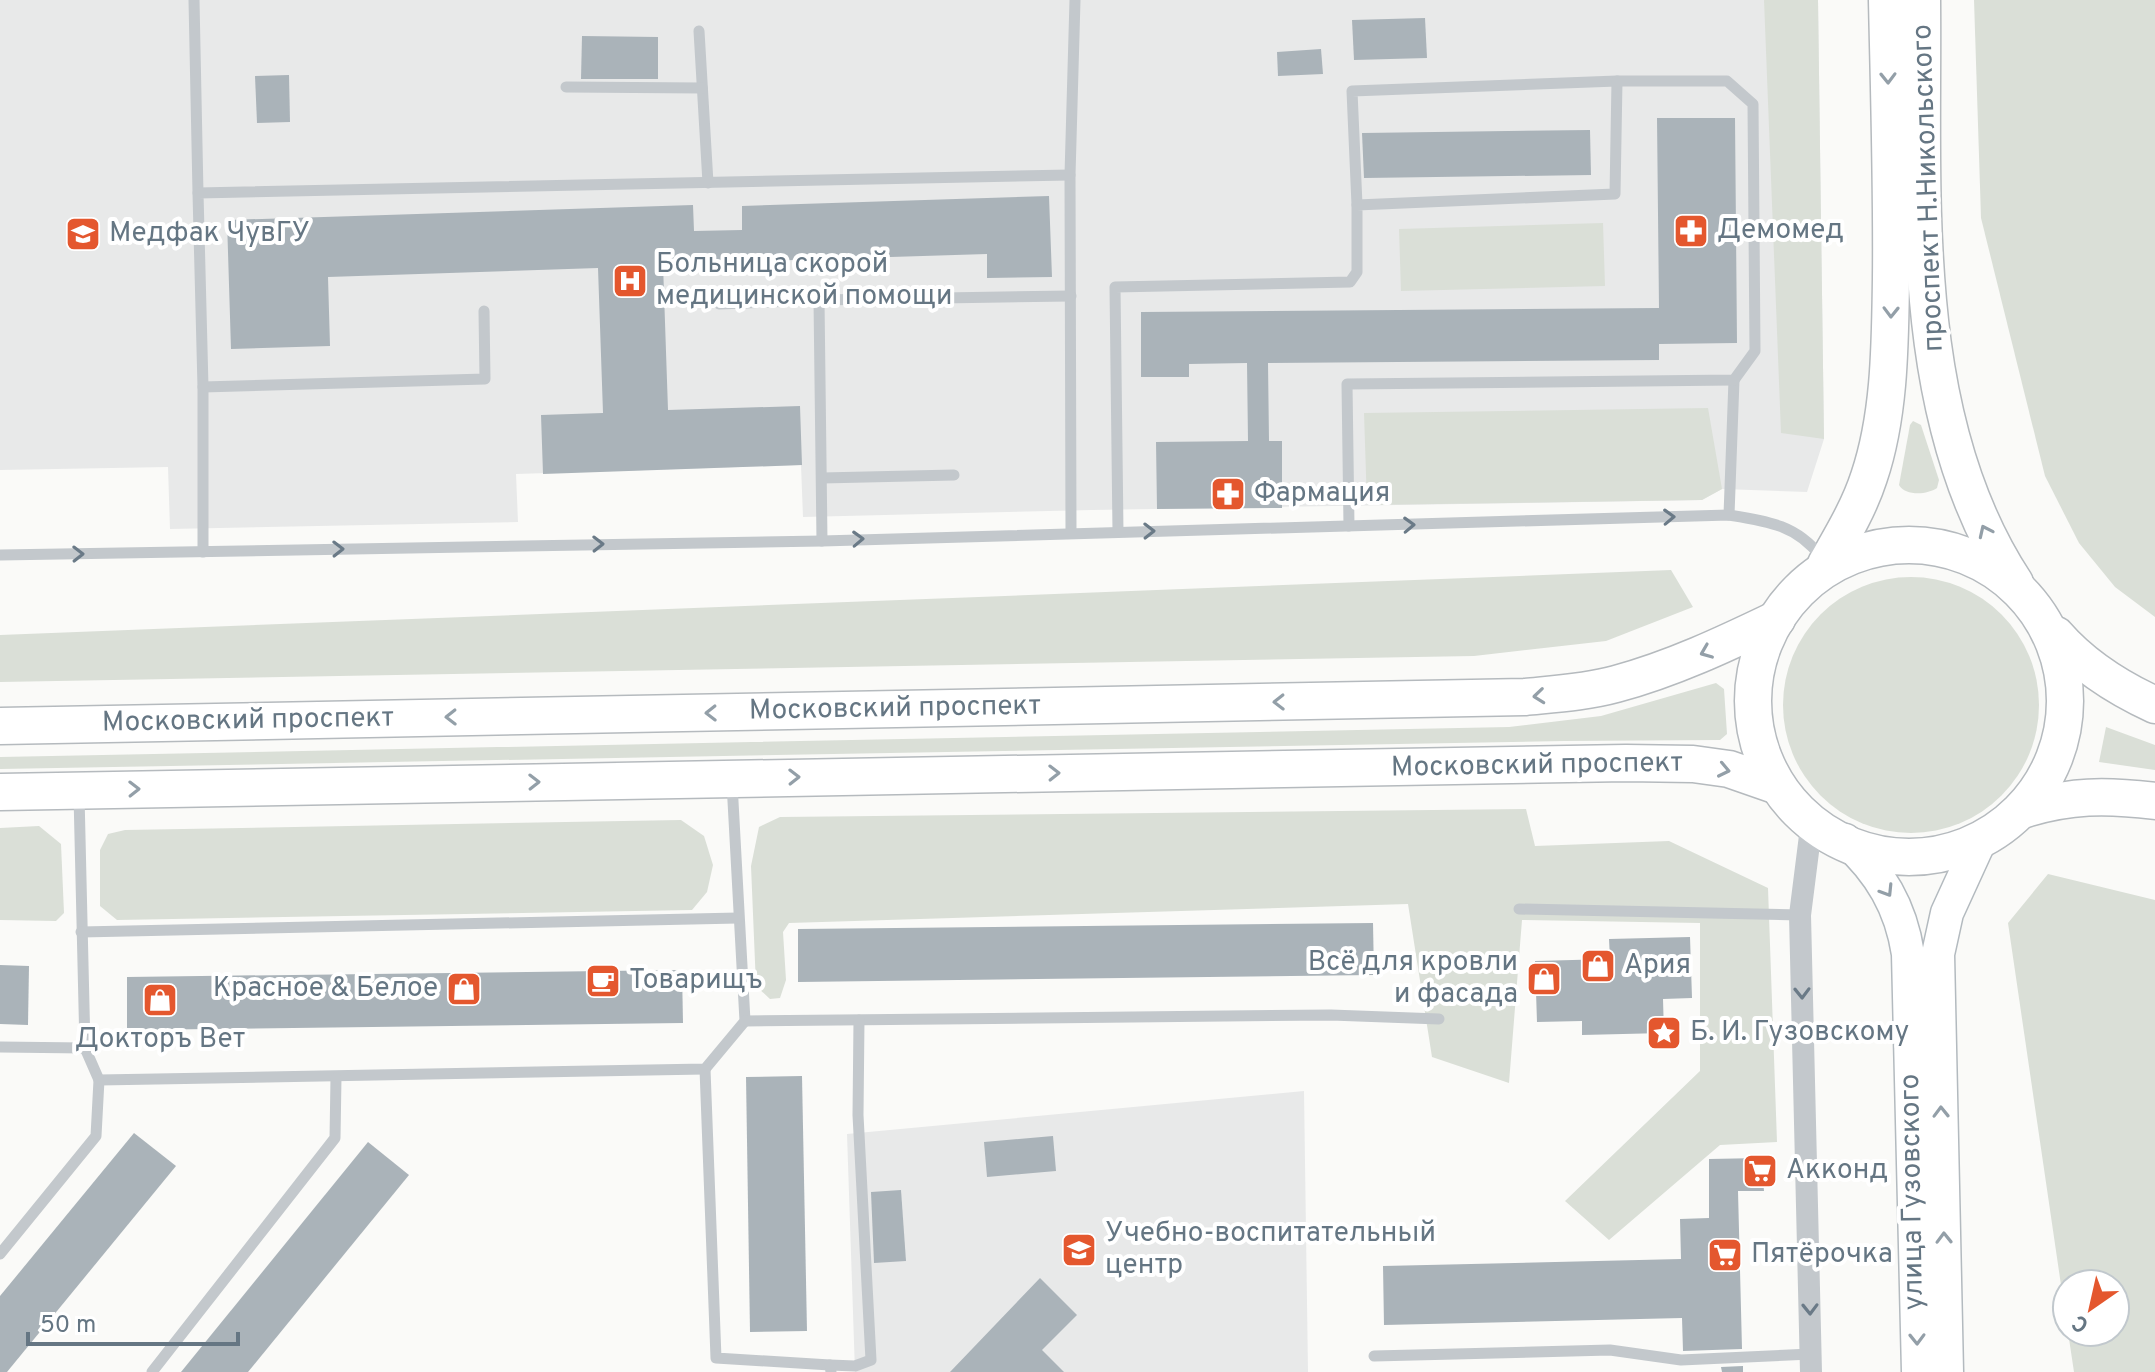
<svg xmlns="http://www.w3.org/2000/svg" width="2155" height="1372" viewBox="0 0 2155 1372" font-family="Overpass,sans-serif">
<rect width="100%" height="100%" fill="#fafaf8"/>
<g fill="#e8e9e9">
<path d="M0,0H1818L1824,439L1807,492L1722,489L1702,500L1092,510L803,517L801,465L516,474L518,522L170,529L168,467L0,470Z"/>
<path d="M1304,1091L1308,1372H855L847,1134Z"/>
</g>
<g fill="#dadfd7">
<path d="M1764,0H1818L1824,439L1781,433Z"/>
<path d="M1974,0H2155V617L2115,587L2079,543L2045,476L1981,218Z"/>
<path d="M1603,223L1605,286L1401,291L1399,229Z"/>
<path d="M1708,408L1722,489L1702,500L1367,505L1364,413Z"/>
<path d="M1913,421L1921,425L1939,480L1937,488C1927,495 1905,496 1899,485L1910,425Z"/>
<path d="M1671,570L1693,607L1606,641L1474,656L0,682V635Z"/>
<circle cx="1911" cy="705" r="128"/>
<path d="M1716,683L1724,689L1727,734L1720,740L1564,741L0,769V757L1509,727L1601,716Z"/>
<path d="M2106,727L2155,745V770L2099,762Z"/>
<path d="M1526,809L1535,846L1669,841L1768,888L1777,1142L1720,1145L1609,1240L1565,1201L1700,1071V923L1522,920L1509,1083L1432,1057L1408,904L789,923L783,932L786,980L780,998L770,999L756,986L751,866L759,827L780,817Z"/>
<path d="M681,820L704,836L713,865L707,892L692,910L117,920L100,906V850L108,834L125,830Z"/>
<path d="M39,826L61,844L64,913L56,921L0,920V828Z"/>
<path d="M2048,874L2155,900V1372H2074L2068,1332H2115V1284H2067V1326L2008,923Z"/>
</g>
<g fill="#aab3b9">
<path d="M1425,18L1427,58L1354,60L1352,20Z"/>
<path d="M582,36L658,37V79H581Z"/>
<path d="M1321,49L1323,74L1278,76L1277,52Z"/>
<path d="M289,75L290,122L257,123L255,76Z"/>
<path d="M1657,118H1735L1737,343L1659,344V360L1268,363L1269,441H1282V508L1157,509L1156,442L1248,441L1247,363L1189,364V377H1141V312L1659,308Z"/>
<path d="M1590,130L1591,175L1364,178L1362,133Z"/>
<path d="M1049,196L1052,277L987,278V254L663,264L668,410L800,406L802,465L543,474L541,415L603,413L598,268L328,277L330,346L231,349L227,220L693,205L694,231L742,230V206Z"/>
<path d="M1373,923L1374,975L798,982V929Z"/>
<path d="M1690,937L1692,998L1663,999L1664,1033L1582,1035V1021L1537,1022L1535,961L1610,959L1609,939Z"/>
<path d="M0,965L29,966L28,1025L0,1024Z"/>
<path d="M682,970L683,1023L127,1030V977Z"/>
<path d="M802,1076L807,1331L750,1332L746,1077Z"/>
<path d="M134,1133L176,1166L7,1372H0V1296Z"/>
<path d="M1053,1136L1056,1171L987,1177L984,1142Z"/>
<path d="M368,1142L409,1175L248,1372H181Z"/>
<path d="M1761,1158L1764,1191H1738L1742,1349L1683,1351L1682,1318L1384,1325L1383,1266L1681,1259L1680,1219L1709,1218V1159Z"/>
<path d="M901,1190L906,1261L874,1263L871,1192Z"/>
<path d="M1040,1278L1077,1315L1042,1350L1064,1372H950Z"/>
<path d="M1743,1366V1372H1722L1721,1367Z"/>
</g>
<g fill="none" stroke-linecap="round" stroke-linejoin="round">
<g stroke="#b3babf" stroke-width="35">
<g id="secondary">
<path d="M1845,840C1880,872 1901,907 1908,954L1918,1372"/>
<path d="M1947,1372L1938,954L1947,913L1979,843"/>
</g>
</g>
<g stroke="#b5babe" stroke-width="39">
<g id="primary">
<path d="M1922,0C1924,192 1905,416 2015,583"/>
<circle cx="1909" cy="701" r="156"/>
<path d="M1826,564C1842,536 1859,508 1869,477C1890,415 1890,344 1891,279C1892,186 1889,93 1887,0"/>
<path d="M2056,635C2083,666 2118,688 2155,705"/>
<path d="M0,726L1525,697C1555,694 1587,692 1616,684C1672,669 1725,644 1777,619"/>
<path d="M0,792L1626,763L1693,764L1729,769L1775,785"/>
<path d="M2022,810C2070,795 2106,795 2155,801"/>
</g>
</g>
<g stroke="#c3c8cc" stroke-width="11">
<path d="M194,0L198,193"/>
<path d="M699,31L708,183"/>
<path d="M566,87L702,88"/>
<path d="M1357,205L1352,91L1617,81"/>
<path d="M719,304L819,300"/>
<path d="M203,387L485,379L484,311"/>
<path d="M822,478L954,475"/>
<path d="M1729,515L1734,380"/>
<path d="M1118,532L1115,287L1350,282L1357,272V205L1615,194L1617,81H1727L1753,104L1755,351L1734,380L1347,384L1349,526"/>
<path d="M1071,533L1070,175L1075,0"/>
<path d="M822,541L819,300L1071,296"/>
<path d="M203,552V387L198,193L1070,175"/>
<path d="M0,555L822,541L1729,515C1767,521 1797,525 1821,557"/>
<path d="M79,795L85,1048L99,1080L705,1069L745,1021L732,783"/>
<path d="M1519,909L1800,915"/>
<path d="M81,932L738,918"/>
<path d="M745,1021L1331,1015L1439,1019"/>
<path d="M0,1047L85,1048"/>
<path d="M705,1069L716,1358L830,1365L831,1372"/>
<path d="M0,1254L96,1136L99,1080"/>
<path d="M1374,1356L1610,1350L1681,1360L1811,1354"/>
<path d="M830,1365L855,1366L871,1360L858,1115L859,1020"/>
<path d="M152,1372L335,1138L336,1078"/>
</g>
<path stroke="#c3c8cc" stroke-width="22" d="M1811,1372L1800,915L1812,820"/>
<use href="#secondary" stroke="#fff" stroke-width="32"/>
<use href="#primary" stroke="#fff" stroke-width="36"/>
</g>
<defs><path id="oneway-chevron" d="M-2-3.5L2.5 0L-2 3.5" fill="none" stroke-width="1.6" stroke-linecap="round" stroke-linejoin="round" transform="scale(2)"/></defs>
<g stroke="#939fa8">
<use href="#oneway-chevron" transform="translate(1888 78) rotate(89)"/>
<use href="#oneway-chevron" transform="translate(1891 312) rotate(91)"/>
<use href="#oneway-chevron" transform="translate(1985 531) rotate(-115)"/>
<use href="#oneway-chevron" transform="translate(1706 652) rotate(158)"/>
<use href="#oneway-chevron" transform="translate(1539 696) rotate(174)"/>
<use href="#oneway-chevron" transform="translate(1279 702) rotate(179)"/>
<use href="#oneway-chevron" transform="translate(711 713) rotate(179)"/>
<use href="#oneway-chevron" transform="translate(451 717) rotate(179)"/>
<use href="#oneway-chevron" transform="translate(1724 770) rotate(12)"/>
<use href="#oneway-chevron" transform="translate(1054 773) rotate(-1)"/>
<use href="#oneway-chevron" transform="translate(794 777) rotate(-1)"/>
<use href="#oneway-chevron" transform="translate(534 782) rotate(-1)"/>
<use href="#oneway-chevron" transform="translate(134 789) rotate(-1)"/>
<use href="#oneway-chevron" transform="translate(1887 891) rotate(58)"/>
<use href="#oneway-chevron" transform="translate(1941 1112) rotate(-91)"/>
<use href="#oneway-chevron" transform="translate(1944 1238) rotate(-91)"/>
<use href="#oneway-chevron" transform="translate(1917 1339) rotate(89)"/>
</g>
<g stroke="#6a7a87">
<use href="#oneway-chevron" transform="translate(1669 517) rotate(-2)"/>
<use href="#oneway-chevron" transform="translate(1409 525) rotate(-2)"/>
<use href="#oneway-chevron" transform="translate(1149 531) rotate(-1)"/>
<use href="#oneway-chevron" transform="translate(858 539) rotate(-2)"/>
<use href="#oneway-chevron" transform="translate(598 544) rotate(-1)"/>
<use href="#oneway-chevron" transform="translate(338 549) rotate(-1)"/>
<use href="#oneway-chevron" transform="translate(78 554) rotate(-1)"/>
<use href="#oneway-chevron" transform="translate(1802 993) rotate(89)"/>
<use href="#oneway-chevron" transform="translate(1810 1309) rotate(89)"/>
</g>
<defs>
<g id="pharmacy-square" transform="scale(1.8)"><rect x="-9" y="-9" width="18" height="18" rx="4" fill="#e4572e" stroke="#fff"/><path d="M-2-6h4v4h4v4h-4v4h-4v-4h-4v-4h4Z" fill="#fff"/></g>
<g id="university-square" transform="scale(1.8)"><rect x="-9" y="-9" width="18" height="18" rx="4" fill="#e4572e" stroke="#fff"/><path d="M0-5L7-2L0 1L-7-2ZM-4 1L0 2.5L4 1V4Q0 6-4 4Z" fill="#fff"/></g>
<g id="hospital-square" transform="scale(1.8)"><rect x="-9" y="-9" width="18" height="18" rx="4" fill="#e4572e" stroke="#fff"/><path d="M-5-5h3v3.5h4V-5h3V5h-3V1.5h-4V5h-3Z" fill="#fff"/></g>
<g id="shop-square" transform="scale(1.8)"><rect x="-9" y="-9" width="18" height="18" rx="4" fill="#e4572e" stroke="#fff"/><path d="M-5-2.5h2.3a2.7 3.5 0 0 1 5.4 0H5L5.5 6h-11ZM-1.5-2.5h3a1.5 2.3 0 0 0-3 0Z" fill="#fff"/></g>
<g id="cafe-square" transform="scale(1.8)"><rect x="-9" y="-9" width="18" height="18" rx="4" fill="#e4572e" stroke="#fff"/><path d="M-5.5-4.5H6V0H3Q3 3.5 0 3.5H-2.5Q-5.5 3.5-5.5 0ZM3-3.2v2h1.7v-2ZM-6 4.5H4V6H-6Z" fill="#fff"/></g>
<g id="sight-square" transform="scale(1.8)"><rect x="-9" y="-9" width="18" height="18" rx="4" fill="#e4572e" stroke="#fff"/><path d="M0-6L1.8-2.2L6-1.7L2.9 1.2L3.7 5.4L0 3.3L-3.7 5.4L-2.9 1.2L-6-1.7L-1.8-2.2Z" fill="#fff"/></g>
<g id="supermarket-square" transform="scale(1.8)"><rect x="-9" y="-9" width="18" height="18" rx="4" fill="#e4572e" stroke="#fff"/><path d="M-6-5.5h2.5l.6 2H6L4.5 2H-2.5L-4.4-4H-6ZM-1.5 3.2a1.3 1.3 0 1 0 .1 0ZM3 3.2a1.3 1.3 0 1 0 .1 0Z" fill="#fff"/></g>
<g id="school-square" transform="scale(1.8)"><rect x="-9" y="-9" width="18" height="18" rx="4" fill="#e4572e" stroke="#fff"/><path d="M0-5L7-2L0 1L-7-2ZM-4 1L0 2.5L4 1V4Q0 6-4 4Z" fill="#fff"/></g>
</defs>
<g fill-rule="evenodd">
<use href="#pharmacy-square" x="1691" y="231"/>
<use href="#university-square" x="83" y="234"/>
<use href="#hospital-square" x="630" y="281"/>
<use href="#pharmacy-square" x="1228" y="494"/>
<use href="#shop-square" x="1598" y="966"/>
<use href="#shop-square" x="1544" y="979"/>
<use href="#cafe-square" x="603" y="981"/>
<use href="#shop-square" x="464" y="989"/>
<use href="#shop-square" x="160" y="1000"/>
<use href="#sight-square" x="1664" y="1033"/>
<use href="#supermarket-square" x="1760" y="1171"/>
<use href="#school-square" x="1079" y="1250"/>
<use href="#supermarket-square" x="1725" y="1255"/>
</g>
<g text-anchor="middle" dominant-baseline="central" stroke-width="8" stroke-linejoin="round" paint-order="stroke">
<g font-size="28" fill="#657683" stroke="#fff">
<text transform="translate(1929 188) rotate(-92)">проспект Н.Никольского</text>
<text transform="translate(895 709) rotate(-1)">Московский проспект</text>
<text transform="translate(248 721) rotate(-1)">Московский проспект</text>
<text transform="translate(1537 766) rotate(-1)">Московский проспект</text>
<text transform="translate(1913 1192) rotate(-91)">улица Гузовского</text>
</g>
<g font-size="28" fill="#657683" stroke="#fff" text-anchor="start">
<text x="1717" y="231">Демомед</text>
<text x="109" y="234">Медфак ЧувГУ</text>
<text x="656" y="265">Больница скорой<tspan x="656" dy="32">медицинской помощи</tspan></text>
<text x="1254" y="494">Фармация</text>
<text x="1518" y="963" text-anchor="end">Всё для кровли<tspan x="1518" dy="32">и фасада</tspan></text>
<text x="1624" y="966">Ария</text>
<text x="629" y="981">Товарищъ</text>
<text x="438" y="989" text-anchor="end">Красное &amp; Белое</text>
<text x="1690" y="1033">Б. И. Гузовскому</text>
<text x="160" y="1040" text-anchor="middle">Докторъ Вет</text>
<text x="1786" y="1171">Акконд</text>
<text x="1105" y="1234">Учебно-воспитательный<tspan x="1105" dy="32">центр</tspan></text>
<text x="1751" y="1255">Пятёрочка</text>
</g>
</g>
<g transform="translate(2091 1308) rotate(214)"><circle r="38" fill="#ffffff" stroke="#c1c8cd" stroke-width="2"/>
<path d="M0-6L14 30L0 20L-14 30Z" fill="#e4572e"/>
<text y="-12" font-size="22" font-weight="bold" text-anchor="middle" fill="#657683">С</text>
</g>
<path d="M28 1332v12h210v-12" fill="none" stroke="#657683" stroke-width="4"/>
<text x="40" y="1332" font-size="24" fill="#657683" stroke="#ffffff" stroke-width="6" paint-order="stroke">50 m</text>
</svg>
